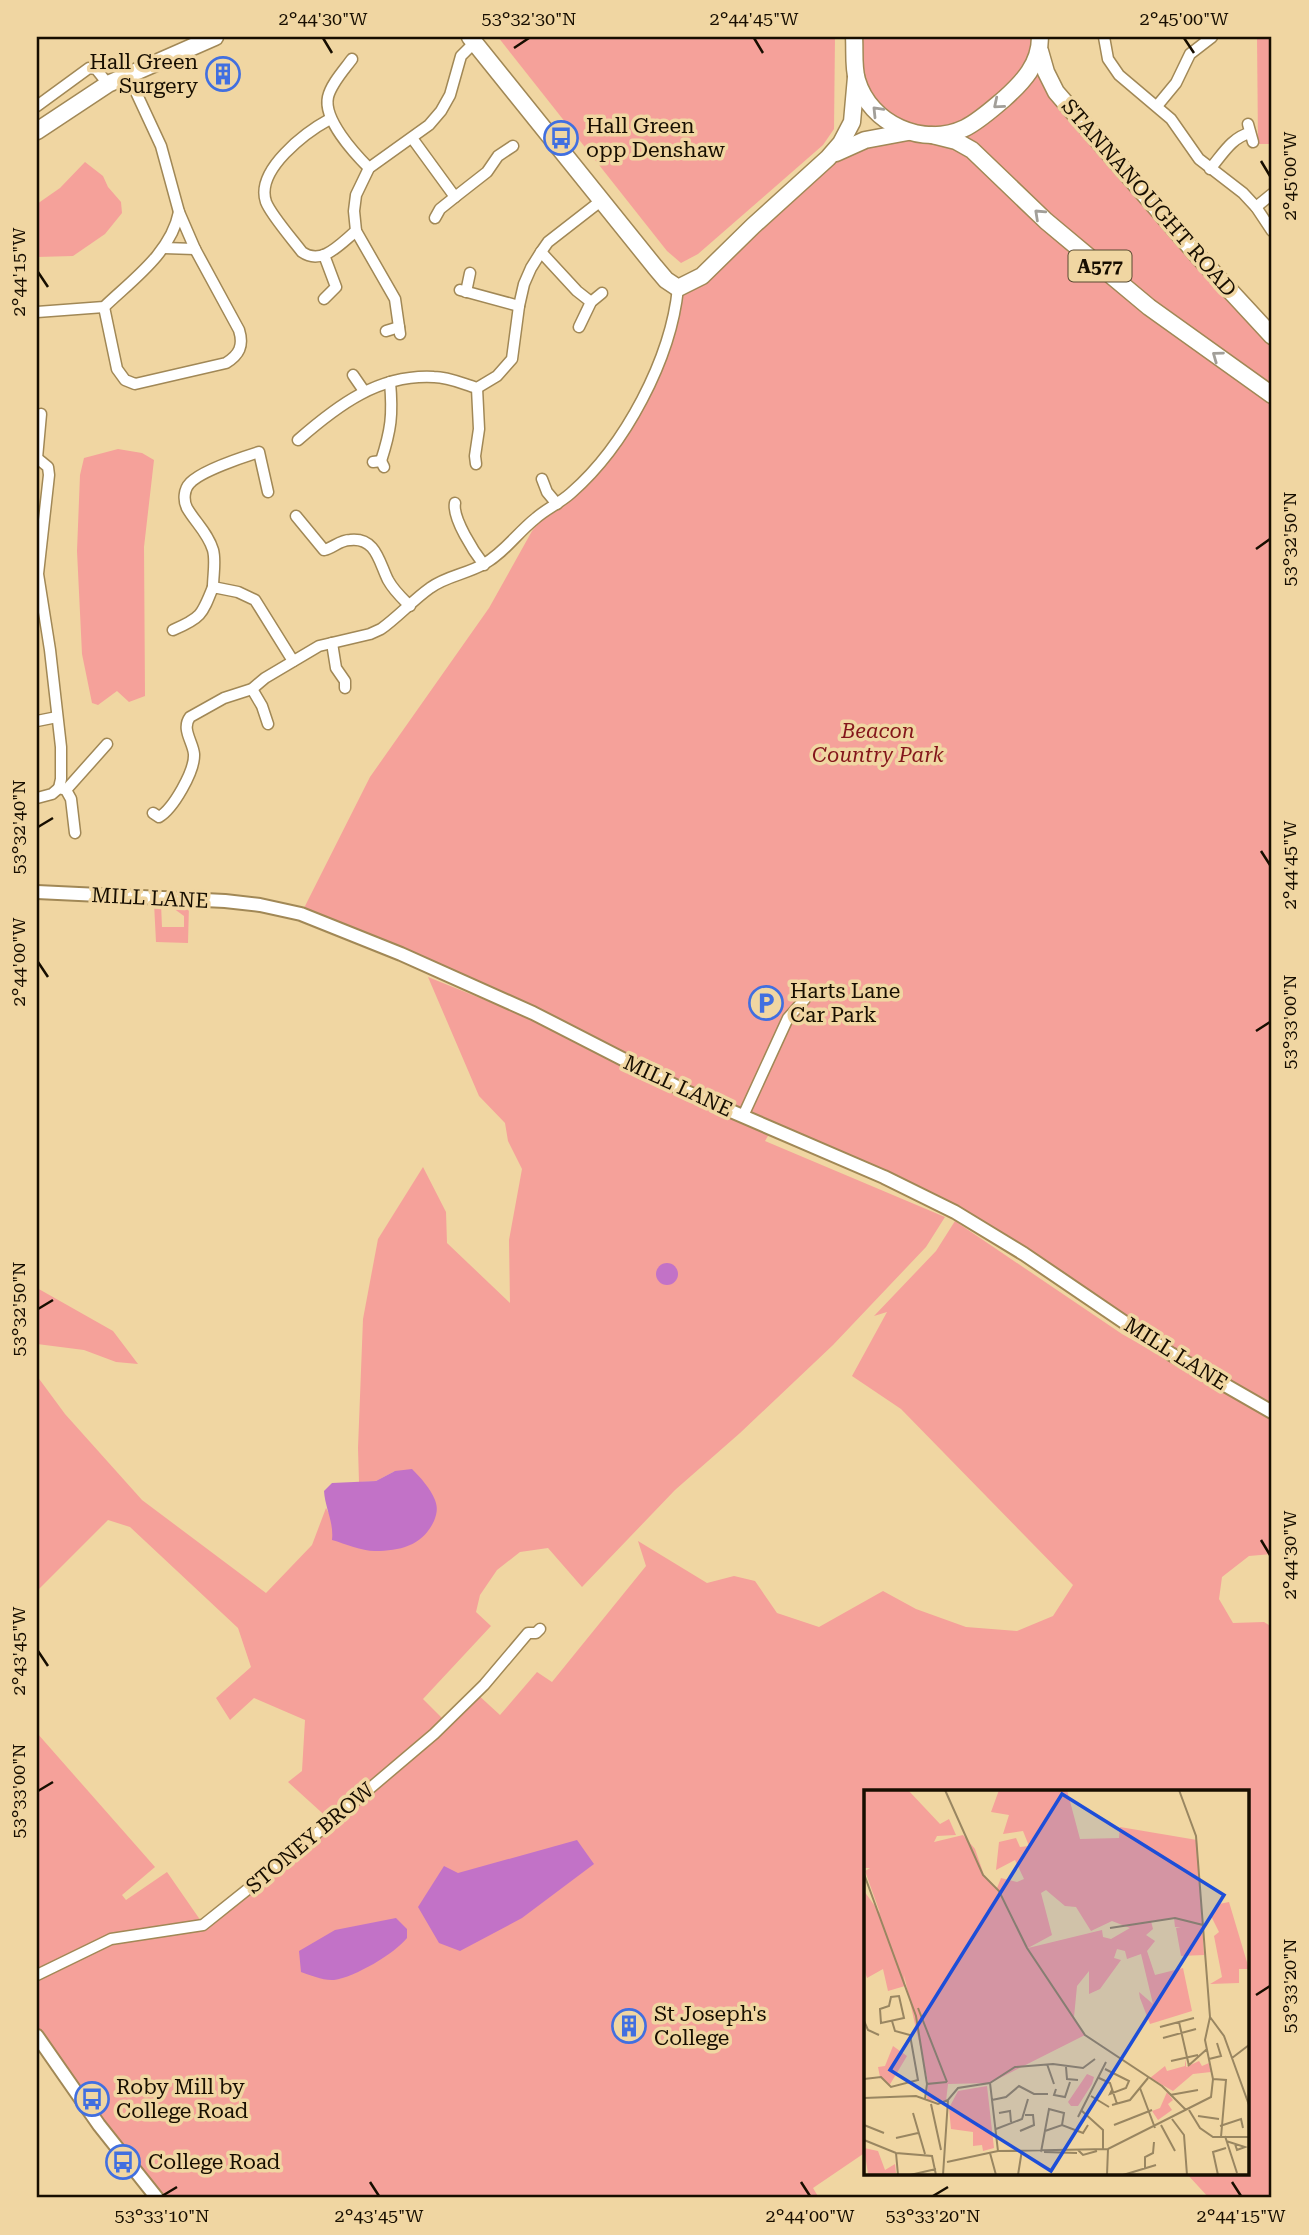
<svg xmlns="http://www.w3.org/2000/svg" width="1309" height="2235" viewBox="0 0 1309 2235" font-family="'Roboto Serif',serif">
<rect width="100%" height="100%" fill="#f0d6a2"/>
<g fill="#f5a19a">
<path d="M498,37H835L834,129L823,145L698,254L681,263L667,251Z"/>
<path d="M863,37H1033C1029,63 1017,78 997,95C983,106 970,120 952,125C899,141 850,89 863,37Z"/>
<path d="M1257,37H1272V144H1258Z"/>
<path d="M1038,69L1258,332L1272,346V389L1144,298L960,137Z"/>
<path d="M911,132L956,141L1046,221L1272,395V1412L955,1212L689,1093L533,1013L301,914L370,777L489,608L532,531L550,509L592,473L649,383L678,288L828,158Z"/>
<path d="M85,162L103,176L108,187L121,202L122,213L105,234L73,256L37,257V204L60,188Z"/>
<path d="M118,449L142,453L154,460L144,547L145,696L129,702L117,691L98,705L92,703L82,654L77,551L80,475L84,458Z"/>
<path d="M154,903L161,904L162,927H184V916L173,908L171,904L189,905L188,943L156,942Z"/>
<path d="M428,977L530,1018L687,1099L769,1134L765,1141L945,1217L926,1247L833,1345L740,1433L675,1490L582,1587L548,1548L520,1552L497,1570L480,1595L476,1612L491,1626L423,1699L446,1722L476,1693L500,1715L537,1672L552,1682L646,1566L638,1541L707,1583L734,1576L755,1581L777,1613L819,1627L883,1591L916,1609L966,1627L1017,1631L1053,1616L1073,1585L901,1409L852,1376L887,1312L874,1316L936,1251L955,1221L1122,1334L1272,1419V1554L1249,1556L1222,1577L1219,1599L1233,1623L1264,1622L1272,1627V2198H1209L1187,2174H1248V1792H866V2152L813,2188L819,2198H157L37,2036V1733L155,1867L122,1895L126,1900L167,1872L203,1924L331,1821L288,1782L302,1771L305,1720L254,1698L230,1720L216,1698L251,1667L238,1628L130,1527L108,1520L37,1591V1376L65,1414L142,1500L266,1593L312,1545L326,1508L331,1517L333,1532L395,1471L376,1481L359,1482L358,1448L363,1319L378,1239L423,1167L446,1212L447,1243L510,1303L509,1240L522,1169L508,1141L505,1123L479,1096Z"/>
<path d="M37,1288L113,1331L138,1364L116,1362L84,1350L37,1344Z"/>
</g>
<g fill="#c272c7">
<circle cx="667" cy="1274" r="11"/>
<path d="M412,1469C421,1478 430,1488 435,1500C438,1508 437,1513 434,1521C423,1545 401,1551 375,1551C361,1551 346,1544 332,1540C334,1522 325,1508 324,1491L332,1483L376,1481L395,1471Z"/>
<path d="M577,1840L594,1864L522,1918L460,1951L439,1943L418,1907L444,1866L458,1873Z"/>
<path d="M396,1918L407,1929V1938C394,1954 355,1977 334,1980C324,1981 310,1975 301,1972L299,1951L335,1930Z"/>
</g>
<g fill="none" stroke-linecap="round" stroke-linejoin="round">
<g stroke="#a18856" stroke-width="13">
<g id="minor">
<path d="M1104,37L1108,59L1119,75L1171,119L1199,159L1243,193L1256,207L1272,231"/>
<path d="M352,59C344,70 331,84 328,97C323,119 354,153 369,168"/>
<path d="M37,106L89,68L96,69L108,84"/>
<path d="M1157,106L1176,83L1190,54L1212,37"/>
<path d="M330,119C306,132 255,170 266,202C271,215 293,240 302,252C322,266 340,244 356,231"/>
<path d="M1248,124L1253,142"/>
<path d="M412,138L455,197L487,172L498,156L513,146"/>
<path d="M1210,169C1222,155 1232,137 1250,133"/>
<path d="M1256,207L1272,194"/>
<path d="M435,218L440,209L455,197"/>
<path d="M164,248L195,249"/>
<path d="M541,252L577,291L591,302"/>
<path d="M460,290L519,306"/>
<path d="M466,292L470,273"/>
<path d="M324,299L336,287L324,255"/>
<path d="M104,307L117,369L125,380L135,384L226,363C239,355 244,346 239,330L195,249L179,212L161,146L128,75"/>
<path d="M37,312L104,307C132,280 171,253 179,212"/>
<path d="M579,327L591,302L602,293"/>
<path d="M386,331L399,327"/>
<path d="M400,334L395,299L356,231L354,211L356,195L369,168L429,125L441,111L450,95L461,56L475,42"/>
<path d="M353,375L364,391"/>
<path d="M298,440C338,405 379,374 434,377C449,377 463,384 477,388L497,376L512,359L519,306L524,284L531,268L541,252L548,242L602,200"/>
<path d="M37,458L48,467L49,475L38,574L50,650L61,747V779L59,788L66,790L71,799L75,833"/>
<path d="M37,458L41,414"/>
<path d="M381,461C391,430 393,415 390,382"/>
<path d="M373,462L381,461L384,467"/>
<path d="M476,464L475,456L479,429L477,388"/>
<path d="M542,479L547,492L557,504"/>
<path d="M455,503C452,518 474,552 484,565"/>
<path d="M296,516L324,550C333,548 340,540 350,540C376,537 379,562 388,580C394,591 402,598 410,606"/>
<path d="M213,587C213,575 216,561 213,550C208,533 195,522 187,508C183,500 184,489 190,483C201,471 243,457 259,452L268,492"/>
<path d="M173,630C201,618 202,615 213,587L238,592L255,600L293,661"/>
<path d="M332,643L336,668L345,681V688"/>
<path d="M252,689L262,706L268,724"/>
<path d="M37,721L57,717"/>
<path d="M66,790L107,744"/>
<path d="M37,798L52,794L59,788"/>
<path d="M153,813L159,817C173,809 195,771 194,754C193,742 181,729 190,717L224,698L252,689L265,678L319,646L370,634L381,629C398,617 413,600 430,588C446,576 467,574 484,564C505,552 517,533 536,518C546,509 560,503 571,493C625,446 671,359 678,288"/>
<path d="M743,1116L788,1018L805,999"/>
<path d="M37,1975L111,1939L203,1925L303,1845L434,1734L484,1685L528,1633H536L540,1629"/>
</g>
</g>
<g stroke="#a18856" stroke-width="16">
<g id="tertiary">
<path d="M37,892L225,901L260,905L301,914L401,954L533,1013L689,1093L884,1177L955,1212L1024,1254L1171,1354L1272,1412"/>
<path d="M37,2036L99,2125L157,2198"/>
</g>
</g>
<g stroke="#a18856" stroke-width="19">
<g id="primary">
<path d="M470,37L655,267L666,280L678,288L702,276L753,226L828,158L841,143L852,122L856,77"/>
<path d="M854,37C855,50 853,67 857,80C870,124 923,148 965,128C979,121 992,109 1004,99C1023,82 1040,64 1040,37"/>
<path d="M1040,51L1046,72L1056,92L1198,256L1272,336"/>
<path d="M37,131L108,84L215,37"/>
<path d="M932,135L956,141L972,150L1046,221L1149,307L1272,395"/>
<path d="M836,153L865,140L908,132"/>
</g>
</g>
<use href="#minor" stroke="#fff" stroke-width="10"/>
<use href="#tertiary" stroke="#fff" stroke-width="12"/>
<use href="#primary" stroke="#fff" stroke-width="16"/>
</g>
<defs><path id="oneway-chevron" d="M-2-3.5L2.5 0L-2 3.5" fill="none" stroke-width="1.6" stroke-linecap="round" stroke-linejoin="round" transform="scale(1.75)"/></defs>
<g stroke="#a29f99">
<use href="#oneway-chevron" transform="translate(998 104) rotate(140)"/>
<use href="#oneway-chevron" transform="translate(877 111) rotate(-134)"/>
<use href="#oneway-chevron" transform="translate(1039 214) rotate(-137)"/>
<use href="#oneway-chevron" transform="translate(1217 356) rotate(-144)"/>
</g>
<path fill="none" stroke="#170e00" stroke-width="2.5" d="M323,38L332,53M754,38L763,53M1184,38L1194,53M514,48L529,38M1261,161L1270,176M38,272L48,287M1256,549L1270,539M38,827L53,818M1261,851L1270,865M38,962L48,977M1256,1031L1270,1022M38,1309L53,1300M1261,1540L1270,1555M38,1651L48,1666M38,1791L53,1782M1256,1995L1270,1986M370,2182L379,2196M801,2182L810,2196M1232,2182L1241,2196M162,2196L177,2187M933,2196L948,2187"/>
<defs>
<g id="building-ring" transform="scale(1.75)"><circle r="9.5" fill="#f0d6a2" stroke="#416fe0" stroke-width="1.5"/><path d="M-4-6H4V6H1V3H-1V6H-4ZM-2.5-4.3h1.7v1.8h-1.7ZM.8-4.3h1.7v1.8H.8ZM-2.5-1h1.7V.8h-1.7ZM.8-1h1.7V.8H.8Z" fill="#416fe0"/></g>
<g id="bus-ring" transform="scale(1.75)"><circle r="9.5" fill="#f0d6a2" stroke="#416fe0" stroke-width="1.5"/><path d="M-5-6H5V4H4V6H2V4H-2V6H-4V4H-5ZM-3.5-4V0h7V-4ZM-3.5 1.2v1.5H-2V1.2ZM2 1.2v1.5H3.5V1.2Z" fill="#416fe0"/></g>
<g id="parking-ring" transform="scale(1.75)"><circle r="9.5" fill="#f0d6a2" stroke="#416fe0" stroke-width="1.5"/><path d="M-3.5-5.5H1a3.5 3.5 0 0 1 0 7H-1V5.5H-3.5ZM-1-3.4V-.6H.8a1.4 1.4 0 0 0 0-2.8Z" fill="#416fe0"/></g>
</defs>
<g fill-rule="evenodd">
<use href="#building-ring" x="223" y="74"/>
<use href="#bus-ring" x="561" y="138"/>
<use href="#parking-ring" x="766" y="1003"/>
<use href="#building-ring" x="629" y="2026"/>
<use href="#bus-ring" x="92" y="2099"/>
<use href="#bus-ring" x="123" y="2162"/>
</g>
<g text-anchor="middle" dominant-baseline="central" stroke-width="7" stroke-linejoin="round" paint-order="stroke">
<rect fill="#f0d6a2" stroke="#584a31" stroke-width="2" x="1068.5" y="250.5" width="63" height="31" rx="5"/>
<g font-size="19" font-weight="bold" fill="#170e00">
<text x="1100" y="266">A577</text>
</g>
<g font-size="21" fill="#170e00" stroke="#f0d6a2" text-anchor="start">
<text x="198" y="62" text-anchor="end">Hall Green<tspan x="198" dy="24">Surgery</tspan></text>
<text x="586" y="126">Hall Green<tspan x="586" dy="24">opp Denshaw</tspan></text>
<text x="790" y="991">Harts Lane<tspan x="790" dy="24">Car Park</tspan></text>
<text x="654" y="2014">St Joseph's<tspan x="654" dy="24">College</tspan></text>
<text x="116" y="2087">Roby Mill by<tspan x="116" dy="24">College Road</tspan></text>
<text x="148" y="2162">College Road</text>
</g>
<g font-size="21" fill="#170e00" stroke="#f0d6a2">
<text transform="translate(1149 198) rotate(49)">STANNANOUGHT ROAD</text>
<text transform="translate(150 898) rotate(3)">MILL LANE</text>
<text transform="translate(678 1086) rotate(25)">MILL LANE</text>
<text transform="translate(1176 1354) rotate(32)">MILL LANE</text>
<text transform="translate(310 1838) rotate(-40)">STONEY BROW</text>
</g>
<g font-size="21" font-style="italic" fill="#84161b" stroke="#f0d6a2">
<text x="878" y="731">Beacon<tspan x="878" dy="24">Country Park</tspan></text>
</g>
</g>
<g transform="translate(864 1790)">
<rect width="385" height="385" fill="#f0d6a2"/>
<path d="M0,0H44L76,34L85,29L92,45L73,46L70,52L99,45L111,59L120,85L133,98L137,88L153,92L160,89L151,70L132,80L135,52L152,48L156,57L165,56L159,41L139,44L145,25L127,22L135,0H203L216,49L255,48L256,37L333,50L340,165L317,166L312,138L317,137H311L310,128L287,131L289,139L282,145L291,151L283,161L291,185L319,178L328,221L286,234L276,208L275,202L289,214L277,164L263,169L261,161L253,159L250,168L257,170L236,199L225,204V181L213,196L210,227L221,245L126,293L84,294L82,311L63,310L64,292L40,185L41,196L24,201L19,179L3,188L0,179V101L16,123L1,81L6,78H0ZM182,100L201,116L212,117L227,141L248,131L266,138L247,149L239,147L238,140L164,158L188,145L177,103ZM365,112L385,179H375V193L346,194L358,187L350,146L355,142L347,126L355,114ZM29,256L43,266L25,296L16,287L14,277L21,276ZM321,269L322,274V277L335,271L338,276L345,273L347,282L329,284L309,301L286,288L301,276L303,281L321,276ZM223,284L230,287L228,294L214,316H207L204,312ZM123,296L130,358L119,361L118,355L109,356V342L87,339L85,318L94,301ZM303,302L309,310L304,314L308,320L294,330L288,321L296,318ZM0,358L14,361L21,380L31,374L32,383L4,384Z" fill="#f5a19a" fill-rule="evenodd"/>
<path fill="none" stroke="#998661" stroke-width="2" d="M81,0L119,85L135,101L163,158L221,245L298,296L322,320M315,0L332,46L346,227M0,84L52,226L63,294M246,138L311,128L339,135M35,206L40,228L17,233L16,219L25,216L27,207ZM54,218L83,292M0,231L4,240L15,245M315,232L325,276M296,237L330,228M299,248L332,239M368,268L385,255M345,269L357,266L353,253M307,271L334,265M183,274L190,294M324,276L343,259M202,277L203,289L214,290M241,279L265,291L262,298L246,304L248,300M235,288L246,293L253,314M0,289L17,287L27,297L54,290L46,245L31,241L28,231M349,289L362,290L357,347M126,293L151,277L189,274L219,278L231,269M276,298L291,338M192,299L190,305L201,307L206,292M306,305L334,300M227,306L245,317M0,308L52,306L74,314L84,310L94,298L126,293L134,361L244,359L347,307L349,289L341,250L346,227L360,246L385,315M61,309L63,294L83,292M128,310L142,307L155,296L170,304H184M67,314L77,360M248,315L266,310L284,288M325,320L336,338L349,347H385M218,321L239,340V359M49,323L61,364M135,323L146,321L147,332M334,326L355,329M214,327L242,272M308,329L320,345L323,385M0,335L20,343M250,335L288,320M297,335L311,361M356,336L377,329L379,338M132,339L158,329L164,309M156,341L170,335L169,325H161M181,341L198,335L219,343L224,335M361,346L373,383M32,348L54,343M0,350L32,363L68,366L72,385M362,351L381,357L373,360L371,354M214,360L219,365L233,361M177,362L185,319L200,323L198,335M180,362L213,363M32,363L34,385M126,363L132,385M83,372L134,361M281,379V367L289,363L290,352M46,385L72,379M79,385L84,310M154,385L158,360M243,385L244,359M259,385L292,375M354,385L349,362L362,358"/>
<path fill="#1d4ed8" fill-opacity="0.15" stroke="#1d4ed8" stroke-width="3.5" d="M198,4L360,105L187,381L26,280Z"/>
<rect width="385" height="385" fill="none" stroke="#170e00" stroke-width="3.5"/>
</g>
<rect width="1309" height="2235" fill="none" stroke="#f0d6a2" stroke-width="77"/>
<rect x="38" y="38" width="1232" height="2158" fill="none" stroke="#170e00" stroke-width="2.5"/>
<g font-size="18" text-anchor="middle" fill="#170e00">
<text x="323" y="25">2°44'30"W</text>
<text x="529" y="25">53°32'30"N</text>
<text x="754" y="25">2°44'45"W</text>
<text x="1184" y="25">2°45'00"W</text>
<text transform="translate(1290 176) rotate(-90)" y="6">2°45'00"W</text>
<text transform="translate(19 272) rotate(-90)" y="6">2°44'15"W</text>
<text transform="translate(1290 539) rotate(-90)" y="6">53°32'50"N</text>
<text transform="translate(19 827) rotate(-90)" y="6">53°32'40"N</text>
<text transform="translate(1290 865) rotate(-90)" y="6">2°44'45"W</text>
<text transform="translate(19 962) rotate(-90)" y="6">2°44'00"W</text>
<text transform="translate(1290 1022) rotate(-90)" y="6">53°33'00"N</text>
<text transform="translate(19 1309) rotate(-90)" y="6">53°32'50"N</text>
<text transform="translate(1290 1555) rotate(-90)" y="6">2°44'30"W</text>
<text transform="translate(19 1651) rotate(-90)" y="6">2°43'45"W</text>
<text transform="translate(19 1791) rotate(-90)" y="6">53°33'00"N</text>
<text transform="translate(1290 1986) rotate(-90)" y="6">53°33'20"N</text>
<text x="162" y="2222">53°33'10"N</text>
<text x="379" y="2222">2°43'45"W</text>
<text x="810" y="2222">2°44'00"W</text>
<text x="933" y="2222">53°33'20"N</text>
<text x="1241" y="2222">2°44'15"W</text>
</g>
</svg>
